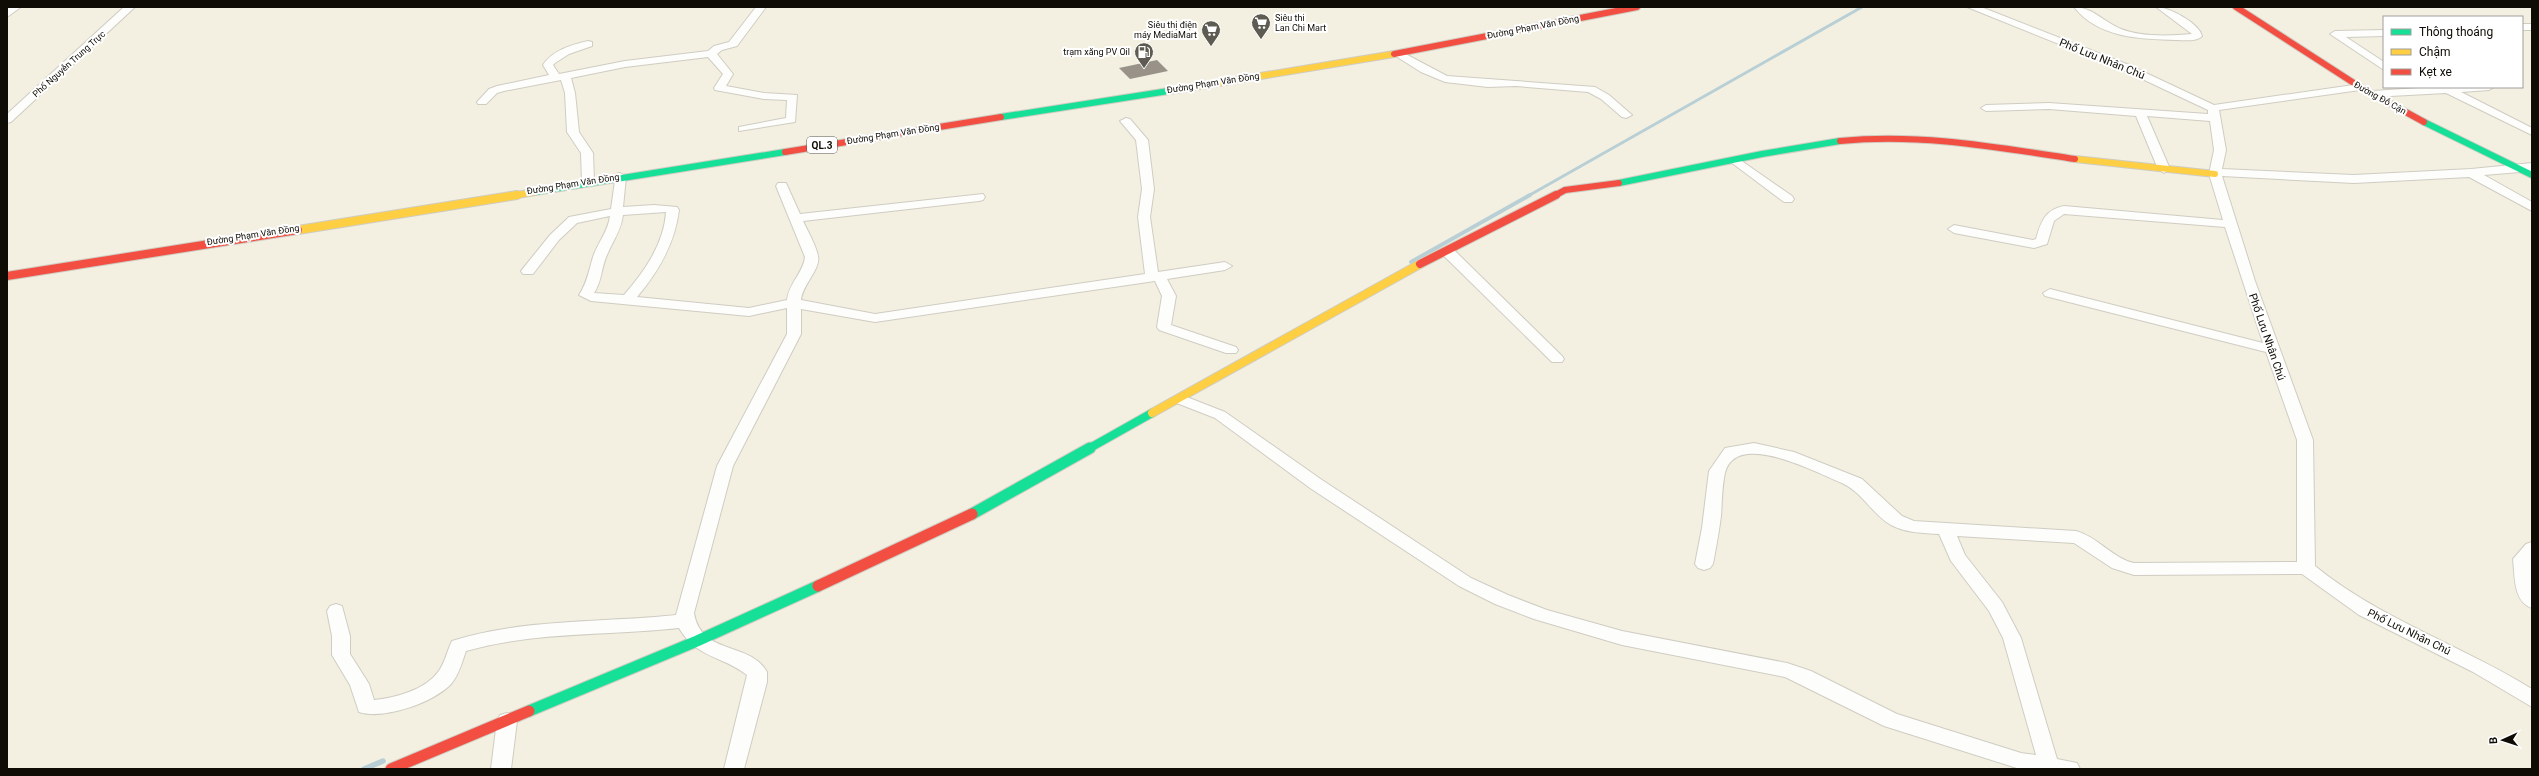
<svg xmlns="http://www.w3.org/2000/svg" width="2539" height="776" viewBox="0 0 2539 776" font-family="Roboto,sans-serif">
<rect width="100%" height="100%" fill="#f3f0e2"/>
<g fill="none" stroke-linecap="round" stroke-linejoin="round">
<path stroke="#b8cfd5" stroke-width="3" d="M1528,196L1862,7"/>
<path stroke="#b8cfd5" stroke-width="4" d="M1411,262L1530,195"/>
<path stroke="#b8cfd5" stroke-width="5.5" d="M364,769L383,761"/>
</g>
<path fill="#989288" d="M1157,60L1168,71L1130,79L1119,68Z"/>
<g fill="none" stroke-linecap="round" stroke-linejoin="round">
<g stroke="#cfccc2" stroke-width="2">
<g id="street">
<path d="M10,7H21L7,17V9Z"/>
<path d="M124,7H135L11,122L7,123V114Z"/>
<path d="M756,7H766L737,46L722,50L717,54L733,74L726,86L764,93L797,95L795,122L739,131V127L786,118L787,100L764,99L715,90L714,88L723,74L708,57L625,67L571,78L575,93L579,132L593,153L594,181L588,185L582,181L581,153L567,132L565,93L561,80L504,91L497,93L486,104H478L477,102L489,89L497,86L549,75L543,65C553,50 571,45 588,41L592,42V46L569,54L555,63L553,65L559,74L625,61L708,51L714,46L729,42Z"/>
<path d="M1967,7H1981L2129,65L2214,105L2360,84L2365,87L2360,90L2219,110L2226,150L2222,169L2354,175L2471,169L2532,163V171L2484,175L2532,202V211L2469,177L2354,183L2222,176L2255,281L2313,440L2315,566C2380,619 2461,645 2532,689V707L2473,672L2359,615L2302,574L2134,575L2112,568L2074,543L1957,536L1965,555L2002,602L2021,638L2057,759L2077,763L2080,769H2020L1884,726L1785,677L1622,645L1534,619L1495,604L1459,586L1310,488L1215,418L1174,402L1171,399L1179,394L1225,412L1322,480L1471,578L1508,595L1547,610L1622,631L1787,663L1811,671L1897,714L2021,753L2036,755L2003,638L1989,611L1951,561L1939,534C1922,533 1907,533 1891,525C1872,514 1862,492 1842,483C1817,473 1736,429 1725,473C1722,486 1722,502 1721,516C1719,532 1716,548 1713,564L1710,568L1704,570L1698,568L1695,564L1702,528L1709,471L1725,448L1754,443L1794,452L1862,479L1902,516L1914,521L2076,531C2098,537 2112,558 2134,563L2297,562V440L2266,352L2045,296L2043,293L2050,289L2263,343L2225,227L2064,214L2054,221L2047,244L2034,248L1954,233L1948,229L1954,225L2033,240L2036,239C2041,221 2045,210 2064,206L2223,220L2209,174L2214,150L2210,121L2147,116L2170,169L2164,173L2158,169L2136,116L2049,109L1986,111L1981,108L1986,105L2049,103L2208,114V110L2121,69Z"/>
<path d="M2074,7C2092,7 2104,22 2121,29C2141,37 2170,36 2192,34L2156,7C2169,7 2199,23 2202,36C2197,42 2183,40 2176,40C2140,39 2098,38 2074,7Z"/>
<rect x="2522" y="24" width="10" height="6"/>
<path d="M2384,30V36L2346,37L2384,62V70L2330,34L2335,31Z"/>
<path d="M1398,50L1447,76L1595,87L1609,95L1632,115L1626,118L1622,117L1601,99L1588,92L1516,86L1488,87L1445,82L1421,72L1394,55L1393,53Z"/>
<path d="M2435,87H2494L2489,90L2461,92L2532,128V135L2446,93L2372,97L2367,94L2372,91Z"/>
<path d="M1126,118L1130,119L1148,140L1154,189L1150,217L1158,272L1225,262L1232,266L1225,270L1167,279L1176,296L1171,325L1236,347L1238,350L1236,353H1226L1159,330L1157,327L1162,296L1155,281L875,322L801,309V334L733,466L694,613C701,656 750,641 767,672V682L744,769H724L747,675C723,656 696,658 679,628C608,636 536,631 466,651C462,662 459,675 451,684C433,703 383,720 359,712L350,685L332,655V636L327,611L330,606L336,604L342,606L350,636V654L369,684L374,700C395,698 425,690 438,672C445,663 447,651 452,641C526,618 601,623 676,615L717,466L787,334V308L749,316L591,301L579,295C587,283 589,270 593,257C598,242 608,232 610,216L577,223L559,240L533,274H523L521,271L550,235L569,217L611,209L616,174L620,173L626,177L623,207L654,205L677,207L679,210C675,243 659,271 637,297L749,308L787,300C789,283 803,273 805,257L776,186L778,183H786L800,214L983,194L985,197L983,200L979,201L803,221C808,232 816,245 818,256C821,269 802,285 801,300L875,314L1145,274L1138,217L1142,189L1136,140L1120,121ZM666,212C664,244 644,272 624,295L594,293C602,281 601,268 607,255C613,240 621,231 623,215Z"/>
<path d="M1736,157L1792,196L1794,199L1792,202H1784L1732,163L1730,161Z"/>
<path d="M1447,247L1452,248L1562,356L1564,359L1562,362H1552L1442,254L1440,251Z"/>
<path d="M2532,542V608C2513,602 2515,576 2513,559L2526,544Z"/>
<path d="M507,713L514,715L517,721L511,769H491L497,721L500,715Z"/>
</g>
</g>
<g stroke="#cfccc2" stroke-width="8">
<g id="fast-far2">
<path d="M1001,117L1188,88"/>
<path d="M2424,122L2532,175"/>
<path d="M1619,183L1762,154L1840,141"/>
<path d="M535,192L785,152"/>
</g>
</g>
<g stroke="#cfccc2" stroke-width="10">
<path id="fast-far1" d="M1088,449L1152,413"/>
</g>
<g stroke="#cfccc2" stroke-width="13">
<g id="fast">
<path d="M972,514L1090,448"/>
<path d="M529,711L697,641L818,586"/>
</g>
</g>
<g stroke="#cfccc2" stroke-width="8">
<g id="slow-far1">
<path d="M1188,88L1394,54"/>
<path d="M2075,159L2215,174"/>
<path d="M511,196L535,192"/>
</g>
</g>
<g stroke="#cfccc2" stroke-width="10">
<g id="slow">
<path d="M298,230L517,195"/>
<path d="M1152,413L1420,264"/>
</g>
</g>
<g stroke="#cfccc2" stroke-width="8">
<g id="jam-far2">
<path d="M2236,7L2360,87L2424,122"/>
<path d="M1394,54L1637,7"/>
<path d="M1840,141C1920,133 1996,147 2075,159"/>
<path d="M785,152L1001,117"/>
<path d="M1554,196L1565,190L1619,183"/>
</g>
</g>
<g stroke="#cfccc2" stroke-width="10">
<g id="jam-far1">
<path d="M1420,264L1556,195"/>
<path d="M7,276L298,230"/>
</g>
</g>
<g stroke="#cfccc2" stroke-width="13">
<g id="jam">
<path d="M818,586L972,514"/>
<path d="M391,769L529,711"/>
</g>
</g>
<use href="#street" fill="#fdfdfb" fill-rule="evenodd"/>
<use href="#fast-far2" stroke="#16e098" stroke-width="6"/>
<use href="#fast-far1" stroke="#16e098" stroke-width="8"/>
<use href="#fast" stroke="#16e098" stroke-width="11"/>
<use href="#slow-far1" stroke="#ffcf43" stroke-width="6"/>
<use href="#slow" stroke="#ffcf43" stroke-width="8"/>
<use href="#jam-far2" stroke="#f24e42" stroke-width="6"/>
<use href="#jam-far1" stroke="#f24e42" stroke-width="8"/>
<use href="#jam" stroke="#f24e42" stroke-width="11"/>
</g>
<defs>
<g id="supermarket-pin" transform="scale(1)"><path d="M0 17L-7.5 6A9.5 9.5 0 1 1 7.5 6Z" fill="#5e5c52" stroke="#fff"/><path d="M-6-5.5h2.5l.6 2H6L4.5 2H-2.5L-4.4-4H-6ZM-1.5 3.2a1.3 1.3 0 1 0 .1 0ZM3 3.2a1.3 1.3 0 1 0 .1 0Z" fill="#fff"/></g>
<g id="fuel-pin" transform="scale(1)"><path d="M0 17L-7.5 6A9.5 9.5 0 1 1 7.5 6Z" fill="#5e5c52" stroke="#fff"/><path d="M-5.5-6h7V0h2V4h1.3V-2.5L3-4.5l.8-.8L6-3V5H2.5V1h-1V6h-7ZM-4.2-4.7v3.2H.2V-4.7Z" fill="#fff"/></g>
</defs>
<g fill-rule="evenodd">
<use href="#supermarket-pin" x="1261" y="23"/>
<use href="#supermarket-pin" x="1211" y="30"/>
<use href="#fuel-pin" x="1144" y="52"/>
</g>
<g text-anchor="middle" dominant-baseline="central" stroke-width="4" stroke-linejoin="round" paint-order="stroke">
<g font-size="9" fill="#0e0c05" stroke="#fff" text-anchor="end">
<text x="1275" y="18" text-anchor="start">Siêu thị<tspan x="1275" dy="10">Lan Chi Mart</tspan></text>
<text x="1197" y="25">Siêu thị điện<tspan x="1197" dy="10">máy MediaMart</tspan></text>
<text x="1130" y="52">trạm xăng PV Oil</text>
</g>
<g font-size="9" fill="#0e0c05" stroke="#fff">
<text transform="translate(1533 27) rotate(-11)">Đường Phạm Văn Đồng</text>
<text transform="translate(69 64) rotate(-42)">Phố Nguyễn Trung Trực</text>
<text transform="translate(1213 83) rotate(-9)">Đường Phạm Văn Đồng</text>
<text transform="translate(2380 98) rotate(29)">Đường Đỗ Cận</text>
<text transform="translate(893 134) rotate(-9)">Đường Phạm Văn Đồng</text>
<text transform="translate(573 184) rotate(-9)">Đường Phạm Văn Đồng</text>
<text transform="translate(253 235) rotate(-9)">Đường Phạm Văn Đồng</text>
</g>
<rect fill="#fff" stroke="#565550" stroke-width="1" x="807" y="137" width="30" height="16" rx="3"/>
<g font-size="10" font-weight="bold" fill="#0e0c05">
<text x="822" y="145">QL.3</text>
</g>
<g font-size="11" fill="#0e0c05" stroke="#fff">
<text transform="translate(2102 59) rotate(22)">Phố Lưu Nhân Chú</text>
<text transform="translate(2267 337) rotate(71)">Phố Lưu Nhân Chú</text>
<text transform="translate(2409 632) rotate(26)">Phố Lưu Nhân Chú</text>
</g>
</g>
<rect width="2539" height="776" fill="none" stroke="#0e0c05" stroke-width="16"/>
<rect x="2383" y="16" width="140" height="72" fill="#ffffff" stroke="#9f9e9b"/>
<rect x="2391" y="29" width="20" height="6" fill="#16e098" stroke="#9f9e9b"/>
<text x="2419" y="36" font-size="12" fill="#0e0c05">Thông thoáng</text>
<rect x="2391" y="49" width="20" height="6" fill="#ffcf43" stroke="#9f9e9b"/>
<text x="2419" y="56" font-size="12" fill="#0e0c05">Chậm</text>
<rect x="2391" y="69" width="20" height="6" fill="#f24e42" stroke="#9f9e9b"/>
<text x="2419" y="76" font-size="12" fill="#0e0c05">Kẹt xe</text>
<g transform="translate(2503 740) rotate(267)" stroke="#ffffff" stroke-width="3" paint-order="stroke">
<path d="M0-3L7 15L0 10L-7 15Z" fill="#0e0c05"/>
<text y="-6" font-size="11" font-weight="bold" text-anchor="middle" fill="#0e0c05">B</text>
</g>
</svg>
